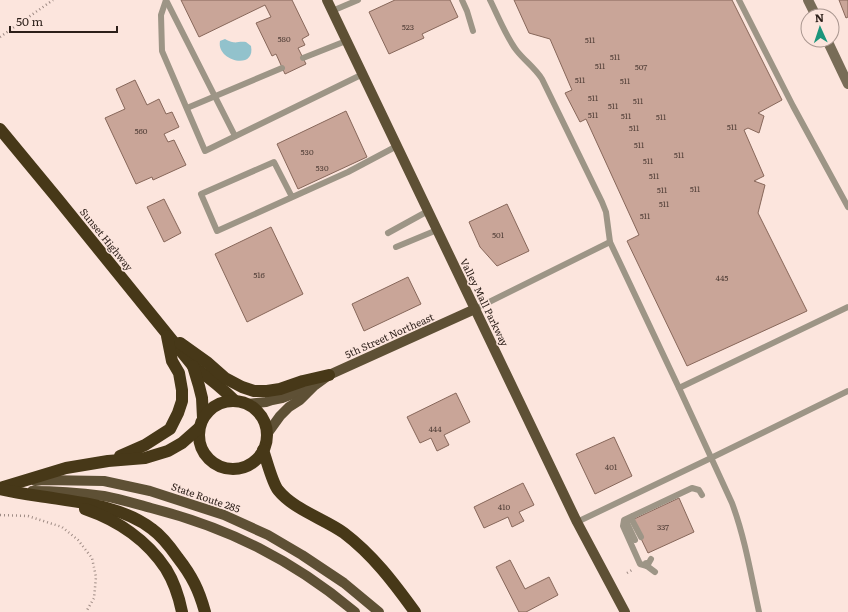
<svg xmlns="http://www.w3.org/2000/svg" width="848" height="612" viewBox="0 0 848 612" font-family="Literata,serif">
<rect width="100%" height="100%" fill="#fce5dd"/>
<path fill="#92c2cc" d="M225,39C236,45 236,41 246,42L251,46C256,71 216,61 220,41Z"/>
<g fill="#c9a598" stroke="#87675a">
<path d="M181,0H292L309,35L302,39L305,45L298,48L306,64L285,74L276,54L272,56L256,23L271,17L265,5L199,37Z"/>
<path d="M395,0H450L458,17L422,34L424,38L389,54L369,12Z"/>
<path d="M514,0H732L782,100L758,113L764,116L759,133L748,128L744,130L764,176L754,181L765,185L758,213L807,311L687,366L627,241L639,235L586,119L580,122L565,93L572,90L550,39L529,33Z"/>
<path d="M839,0H848V17L846,18Z"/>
<path d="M135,80L147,105L159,99L166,114L172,112L179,127L164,134L168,142L174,140L186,165L153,180L152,177L136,184L105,118L125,109L116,89Z"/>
<path d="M346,111L367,157L298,189L277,144Z"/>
<path d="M164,199L181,233L164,242L147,207Z"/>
<path d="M507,204L529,251L497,266L480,247L469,222Z"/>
<path d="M271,227L303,294L247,322L215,254Z"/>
<path d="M408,277L421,304L364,331L352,304Z"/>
<path d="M456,393L470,422L444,435L449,445L437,451L431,438L420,443L407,417Z"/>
<path d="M614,437L632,476L595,494L576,454Z"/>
<path d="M523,483L534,505L519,512L524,521L512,527L508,517L484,528L474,507Z"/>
<path d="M679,498L694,532L648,553L632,520Z"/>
<path d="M510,560L525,589L549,577L558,595L526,612H519L496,567Z"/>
</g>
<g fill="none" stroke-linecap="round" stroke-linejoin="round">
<g stroke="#9f8c85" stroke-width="2.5" stroke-dasharray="1 3" stroke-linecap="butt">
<path d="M0,37L53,0"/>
<path d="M0,515L28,516L62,527L78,540L92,558L96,577L94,598L86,612"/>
<path d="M627,573L632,570"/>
</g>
<g stroke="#9d9586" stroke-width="6">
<path d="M166,0L161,15L162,51L205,151L363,74"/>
<path d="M166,0L235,136"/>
<path d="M462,0L467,11L473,31"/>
<path d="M490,0C498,16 506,37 517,51C525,61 535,68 542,79L602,202L606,212L610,242L679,388L732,503C745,538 751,575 759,612"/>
<path d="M739,0L793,106L848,207"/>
<path d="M332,11L358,0"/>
<path d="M303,58L346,41"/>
<path d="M187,108L282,68"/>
<path d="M292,197L274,162L201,194L217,231L348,172L397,146"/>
<path d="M388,233L428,211"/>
<path d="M396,247L437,230"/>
<path d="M475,309L610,242"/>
<path d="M679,388L848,307"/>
<path d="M633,516L632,520L641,537"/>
<path d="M628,519L627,523L635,540"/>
<path d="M577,522L711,458L848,391"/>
<path d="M651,559L647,566L640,564L623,526L624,520L692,488L699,490L702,495"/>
<path d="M646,563L647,566L655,572"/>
</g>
<g stroke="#786c57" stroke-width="10">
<path d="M808,0L816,16"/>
<path d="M827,40L848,84"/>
</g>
<g stroke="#5e5035" stroke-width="10">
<path d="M327,0L577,522L625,612"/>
<path d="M248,404L266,402L272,400L282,398L311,387"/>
<path d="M267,434L280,416L289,407L300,400L314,386L329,375L475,309"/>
<path d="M35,481L43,480L104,481L150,491L224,515L268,535L302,555L344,583L379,612"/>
<path d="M32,491C56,491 81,493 104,496C120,499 136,504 151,508C229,528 293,560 355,612"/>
</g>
<g stroke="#473818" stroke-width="12">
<path d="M0,129L57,198L193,366C208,377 222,388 235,401"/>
<path d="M180,343L208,363L225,378L242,387L254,391H267L280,389L303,381L329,375"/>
<path d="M193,366L199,386L202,398L203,418"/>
<circle cx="233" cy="435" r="34"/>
<path d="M263,450C267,461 272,482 278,490C294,510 325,519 344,533C373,555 394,583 415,612"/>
<path d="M120,456L145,445L170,429L178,413L182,401V390L179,373L172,361L167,336"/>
<path d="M0,488L66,468L108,461L145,458L168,451L182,443L199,428"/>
<path d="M0,489C13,492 26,494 39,496C76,502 121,505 152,529C162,536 171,548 178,558C192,576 199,590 205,612"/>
<path d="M85,509C117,520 147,540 166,569C174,582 179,597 182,612"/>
</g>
</g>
<g text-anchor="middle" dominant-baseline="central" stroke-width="3" stroke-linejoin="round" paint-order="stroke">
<g font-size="8" fill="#534039">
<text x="408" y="26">523</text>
<text x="284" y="38">580</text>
<text x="590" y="39">511</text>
<text x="615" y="56">511</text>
<text x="600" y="65">511</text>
<text x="641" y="66">507</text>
<text x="580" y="79">511</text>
<text x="625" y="80">511</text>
<text x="593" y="97">511</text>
<text x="638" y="100">511</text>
<text x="613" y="105">511</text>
<text x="593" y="114">511</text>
<text x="626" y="115">511</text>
<text x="661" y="116">511</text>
<text x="732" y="126">511</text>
<text x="634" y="127">511</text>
<text x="141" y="130">560</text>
<text x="639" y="144">511</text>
<text x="307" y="151">530</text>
<text x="679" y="154">511</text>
<text x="648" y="160">511</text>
<text x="322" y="167">530</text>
<text x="654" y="175">511</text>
<text x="695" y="188">511</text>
<text x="662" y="189">511</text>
<text x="664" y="203">511</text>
<text x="645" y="215">511</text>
<text x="498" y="234">501</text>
<text x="259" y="274">516</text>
<text x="722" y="277">445</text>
<text x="435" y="428">444</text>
<text x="611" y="466">401</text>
<text x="504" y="506">410</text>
<text x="663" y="526">337</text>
</g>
<g font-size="10" fill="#2c1f19" stroke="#fce5dd">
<text transform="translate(107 239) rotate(51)">Sunset Highway</text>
<text transform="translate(485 302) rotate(64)">Valley Mall Parkway</text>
<text transform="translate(389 335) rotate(-24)">5th Street Northeast</text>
<text transform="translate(206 497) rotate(19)">State Route 285</text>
</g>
</g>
<g transform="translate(820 28) rotate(357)"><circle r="19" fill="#fce5dd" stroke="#a9968f"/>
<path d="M0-3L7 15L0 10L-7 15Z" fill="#1b957b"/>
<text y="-6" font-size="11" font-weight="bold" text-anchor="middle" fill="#2c1f19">N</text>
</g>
<path d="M10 26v6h107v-6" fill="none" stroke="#2c1f19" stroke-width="2"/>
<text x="16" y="26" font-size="12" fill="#2c1f19" stroke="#fce5dd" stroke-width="3" paint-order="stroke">50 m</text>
</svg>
